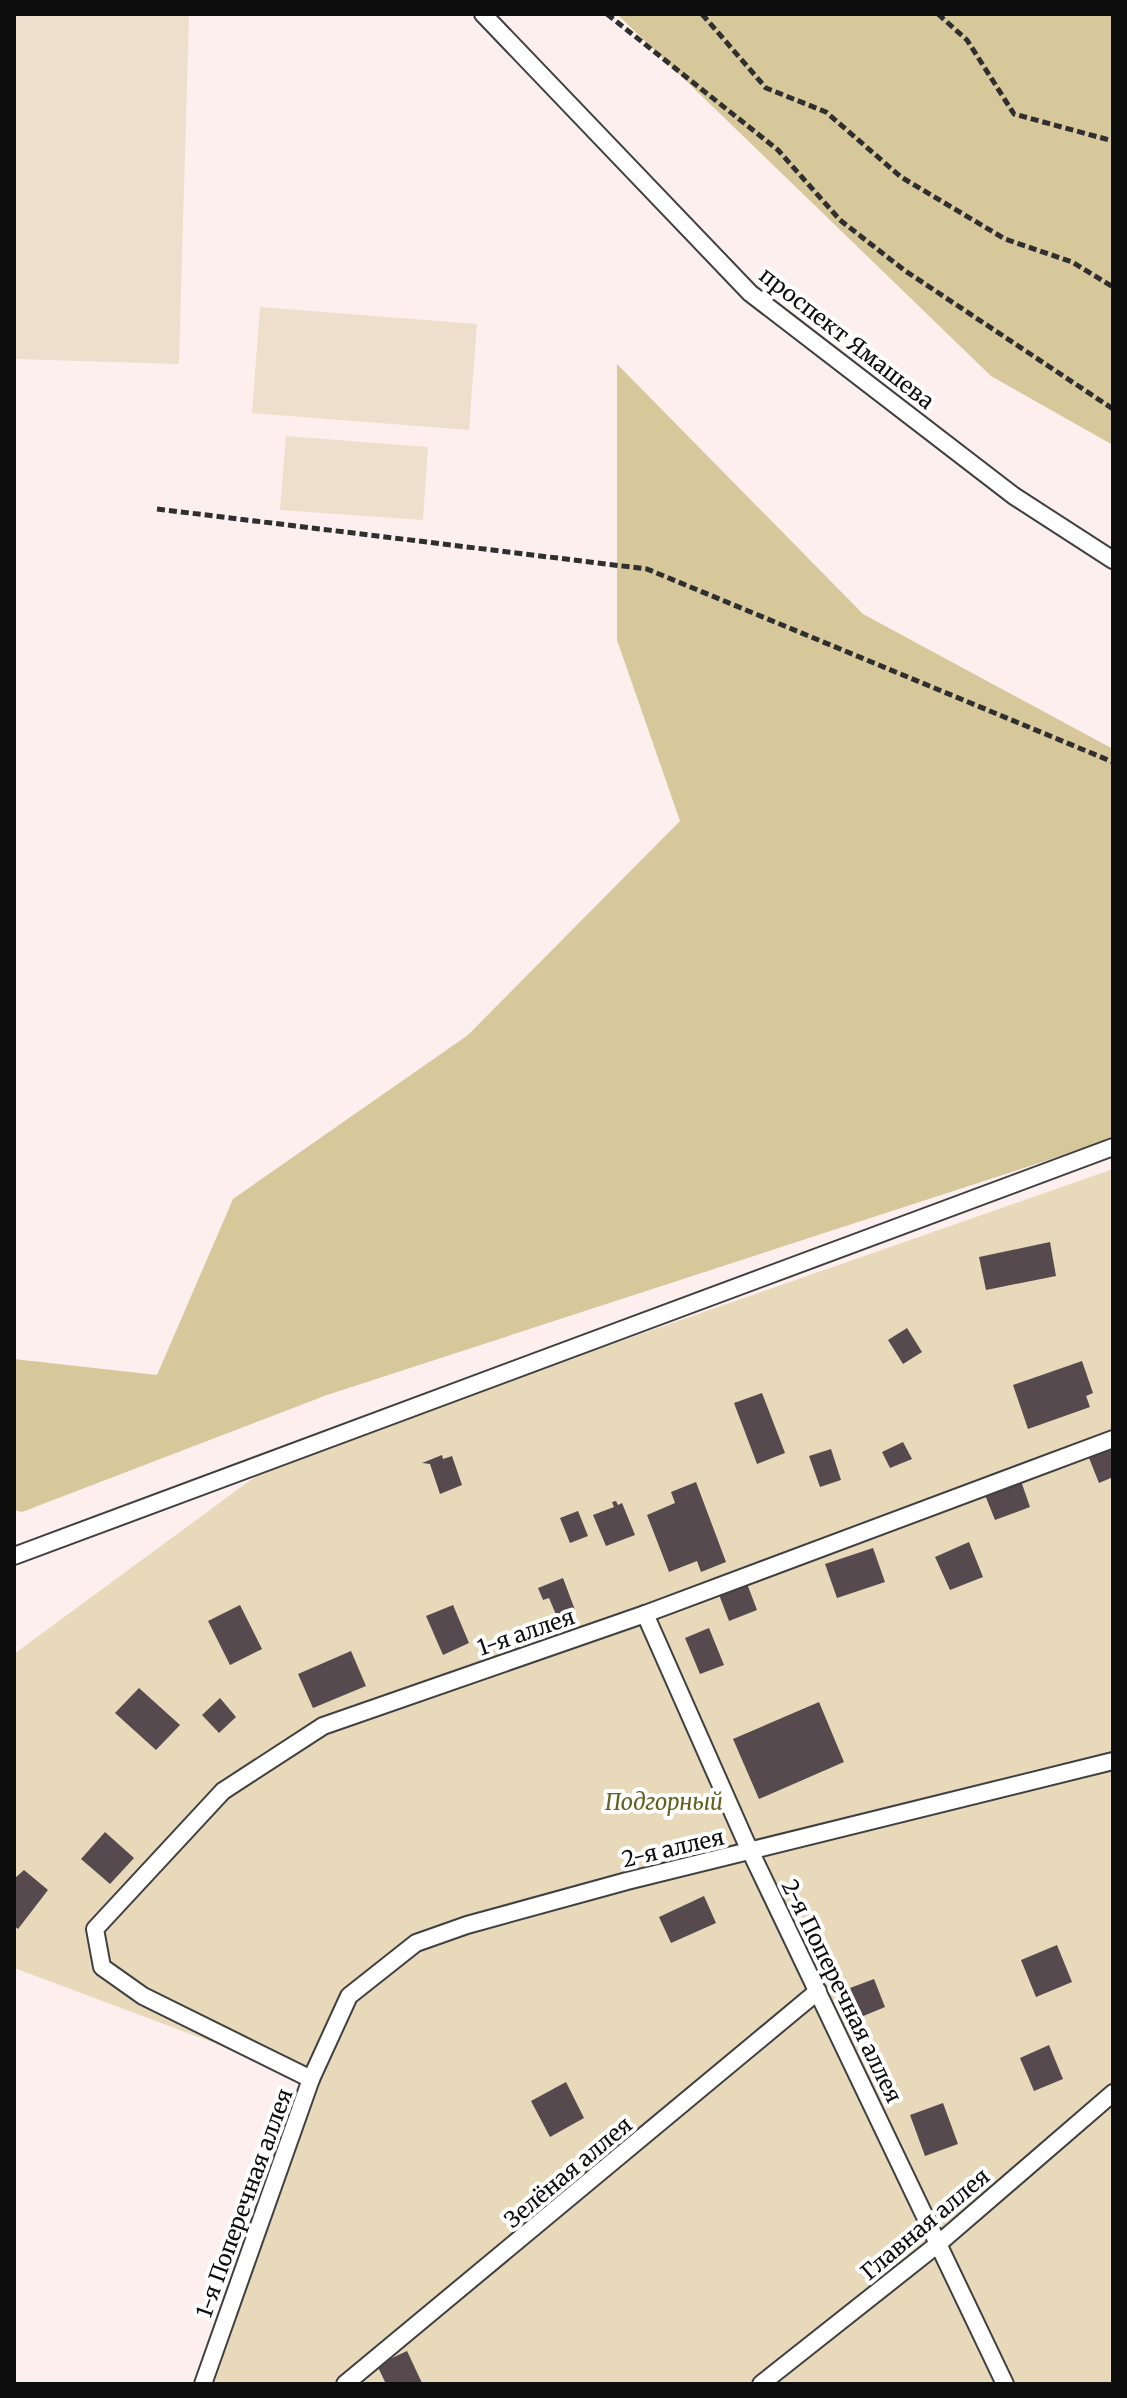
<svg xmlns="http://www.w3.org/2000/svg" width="1127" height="2398" viewBox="0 0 1127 2398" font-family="Merriweather,serif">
<rect width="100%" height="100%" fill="#feefef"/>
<path fill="#e7d9ba" d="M1113,1169V2384H204L311,2079L14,1968V1654L275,1462Z"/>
<g fill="#d6c89b">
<path d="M617,14H1113V445L991,376Z"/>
<path d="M617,364L863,614L1113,749V1139L327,1395L22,1512L14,1510V1359L157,1375L233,1199L468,1035L680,821L617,640Z"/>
</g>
<g fill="#eedfcc">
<path d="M14,14H189L179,364L14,359Z"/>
<path d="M260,307L477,324L469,430L252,413Z"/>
<path d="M286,436L428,447L423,520L280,510Z"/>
</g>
<g fill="#564a4f">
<path d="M1050,1242L1056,1276L986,1290L979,1257Z"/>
<path d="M907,1328L922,1352L903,1364L888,1340Z"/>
<path d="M1082,1361L1093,1393L1086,1396L1090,1407L1028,1429L1013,1385Z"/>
<path d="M762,1393L785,1453L757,1464L734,1403Z"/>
<path d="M903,1442L912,1459L890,1468L882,1452Z"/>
<path d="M1113,1448V1477L1099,1483L1089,1458Z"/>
<path d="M831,1449L841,1480L820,1487L809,1456Z"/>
<path d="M442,1455L443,1459L452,1456L462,1485L440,1494L430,1464L422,1463Z"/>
<path d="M1021,1481L1030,1507L995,1520L985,1495Z"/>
<path d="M696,1482L726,1562L701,1572L697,1561L669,1572L647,1515L675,1503L671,1492Z"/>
<path d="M616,1501L618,1505L622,1503L635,1535L606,1546L593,1515L614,1507L612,1502Z"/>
<path d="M578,1511L588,1536L570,1543L560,1518Z"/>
<path d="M969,1542L983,1577L950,1590L935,1557Z"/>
<path d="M873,1548L885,1582L837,1598L825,1564Z"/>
<path d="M563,1578L575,1610L557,1617L549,1598L543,1600L538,1588Z"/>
<path d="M746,1581L757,1610L729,1621L718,1592Z"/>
<path d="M240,1605L262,1649L230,1665L208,1621Z"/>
<path d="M453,1605L469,1643L443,1655L426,1616Z"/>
<path d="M709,1628L724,1665L700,1674L685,1638Z"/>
<path d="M351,1651L366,1686L313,1708L298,1674Z"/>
<path d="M139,1688L180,1725L156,1750L115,1713Z"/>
<path d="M220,1698L236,1717L219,1733L202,1715Z"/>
<path d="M819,1702L844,1762L759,1799L733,1739Z"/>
<path d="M105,1832L134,1858L110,1884L81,1859Z"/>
<path d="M24,1870L48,1890L18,1929L14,1926V1879Z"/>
<path d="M704,1896L716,1923L671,1943L659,1917Z"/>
<path d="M1057,1945L1072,1982L1036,1997L1021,1960Z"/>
<path d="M874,1979L885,2007L861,2017L850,1988Z"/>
<path d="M1049,2045L1063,2079L1034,2091L1020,2058Z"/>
<path d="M566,2082L584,2118L550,2137L531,2101Z"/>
<path d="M943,2103L958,2144L925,2156L910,2115Z"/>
<path d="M407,2351L422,2383L386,2384L377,2365Z"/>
</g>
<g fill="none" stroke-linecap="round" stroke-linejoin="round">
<g stroke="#404040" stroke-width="20">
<g id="service">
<path d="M483,14L750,293L1014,496L1113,560"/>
<path d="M14,1556L1113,1147"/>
<path d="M645,1614L745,1840L1005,2384"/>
<path d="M311,2079L349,1996L416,1943L467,1925L627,1881L1113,1761"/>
<path d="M203,2384L311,2079L143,1996L102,1967L95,1929L223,1791L323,1726L645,1614L1113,1439"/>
<path d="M345,2384L818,1991"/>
<path d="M761,2384L938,2244L1113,2093"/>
</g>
</g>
<g stroke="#2f2f2f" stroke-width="5" stroke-dasharray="8 4" stroke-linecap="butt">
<path d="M607,14L778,150L840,220L904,270L1113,409"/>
<path d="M702,14L766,88L826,112L901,177L1005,239L1072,262L1113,287"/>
<path d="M938,14L967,40L1014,114L1113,141"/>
<path d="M157,509L647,569L1113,762"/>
</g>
<use href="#service" stroke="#fff" stroke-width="16"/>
</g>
<g text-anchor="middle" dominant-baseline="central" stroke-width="8" stroke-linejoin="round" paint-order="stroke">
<g font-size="22" fill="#0d0d0d" stroke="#fff">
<text transform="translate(847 338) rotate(38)">проспект Ямашева</text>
<text transform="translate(526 1632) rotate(-19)">1-я аллея</text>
<text transform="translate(673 1848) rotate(-13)">2-я аллея</text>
<text transform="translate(842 1991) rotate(64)">2-я Поперечная аллея</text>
<text transform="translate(568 2172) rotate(-40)">Зелёная аллея</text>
<text transform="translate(244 2203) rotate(-70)">1-я Поперечная аллея</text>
<text transform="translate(925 2224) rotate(-40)">Главная аллея</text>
</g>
<g font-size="22" font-style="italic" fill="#616122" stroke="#fff">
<text x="664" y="1802">Подгорный</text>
</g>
</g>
<rect width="1127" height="2398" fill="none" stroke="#0d0d0d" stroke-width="32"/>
</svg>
